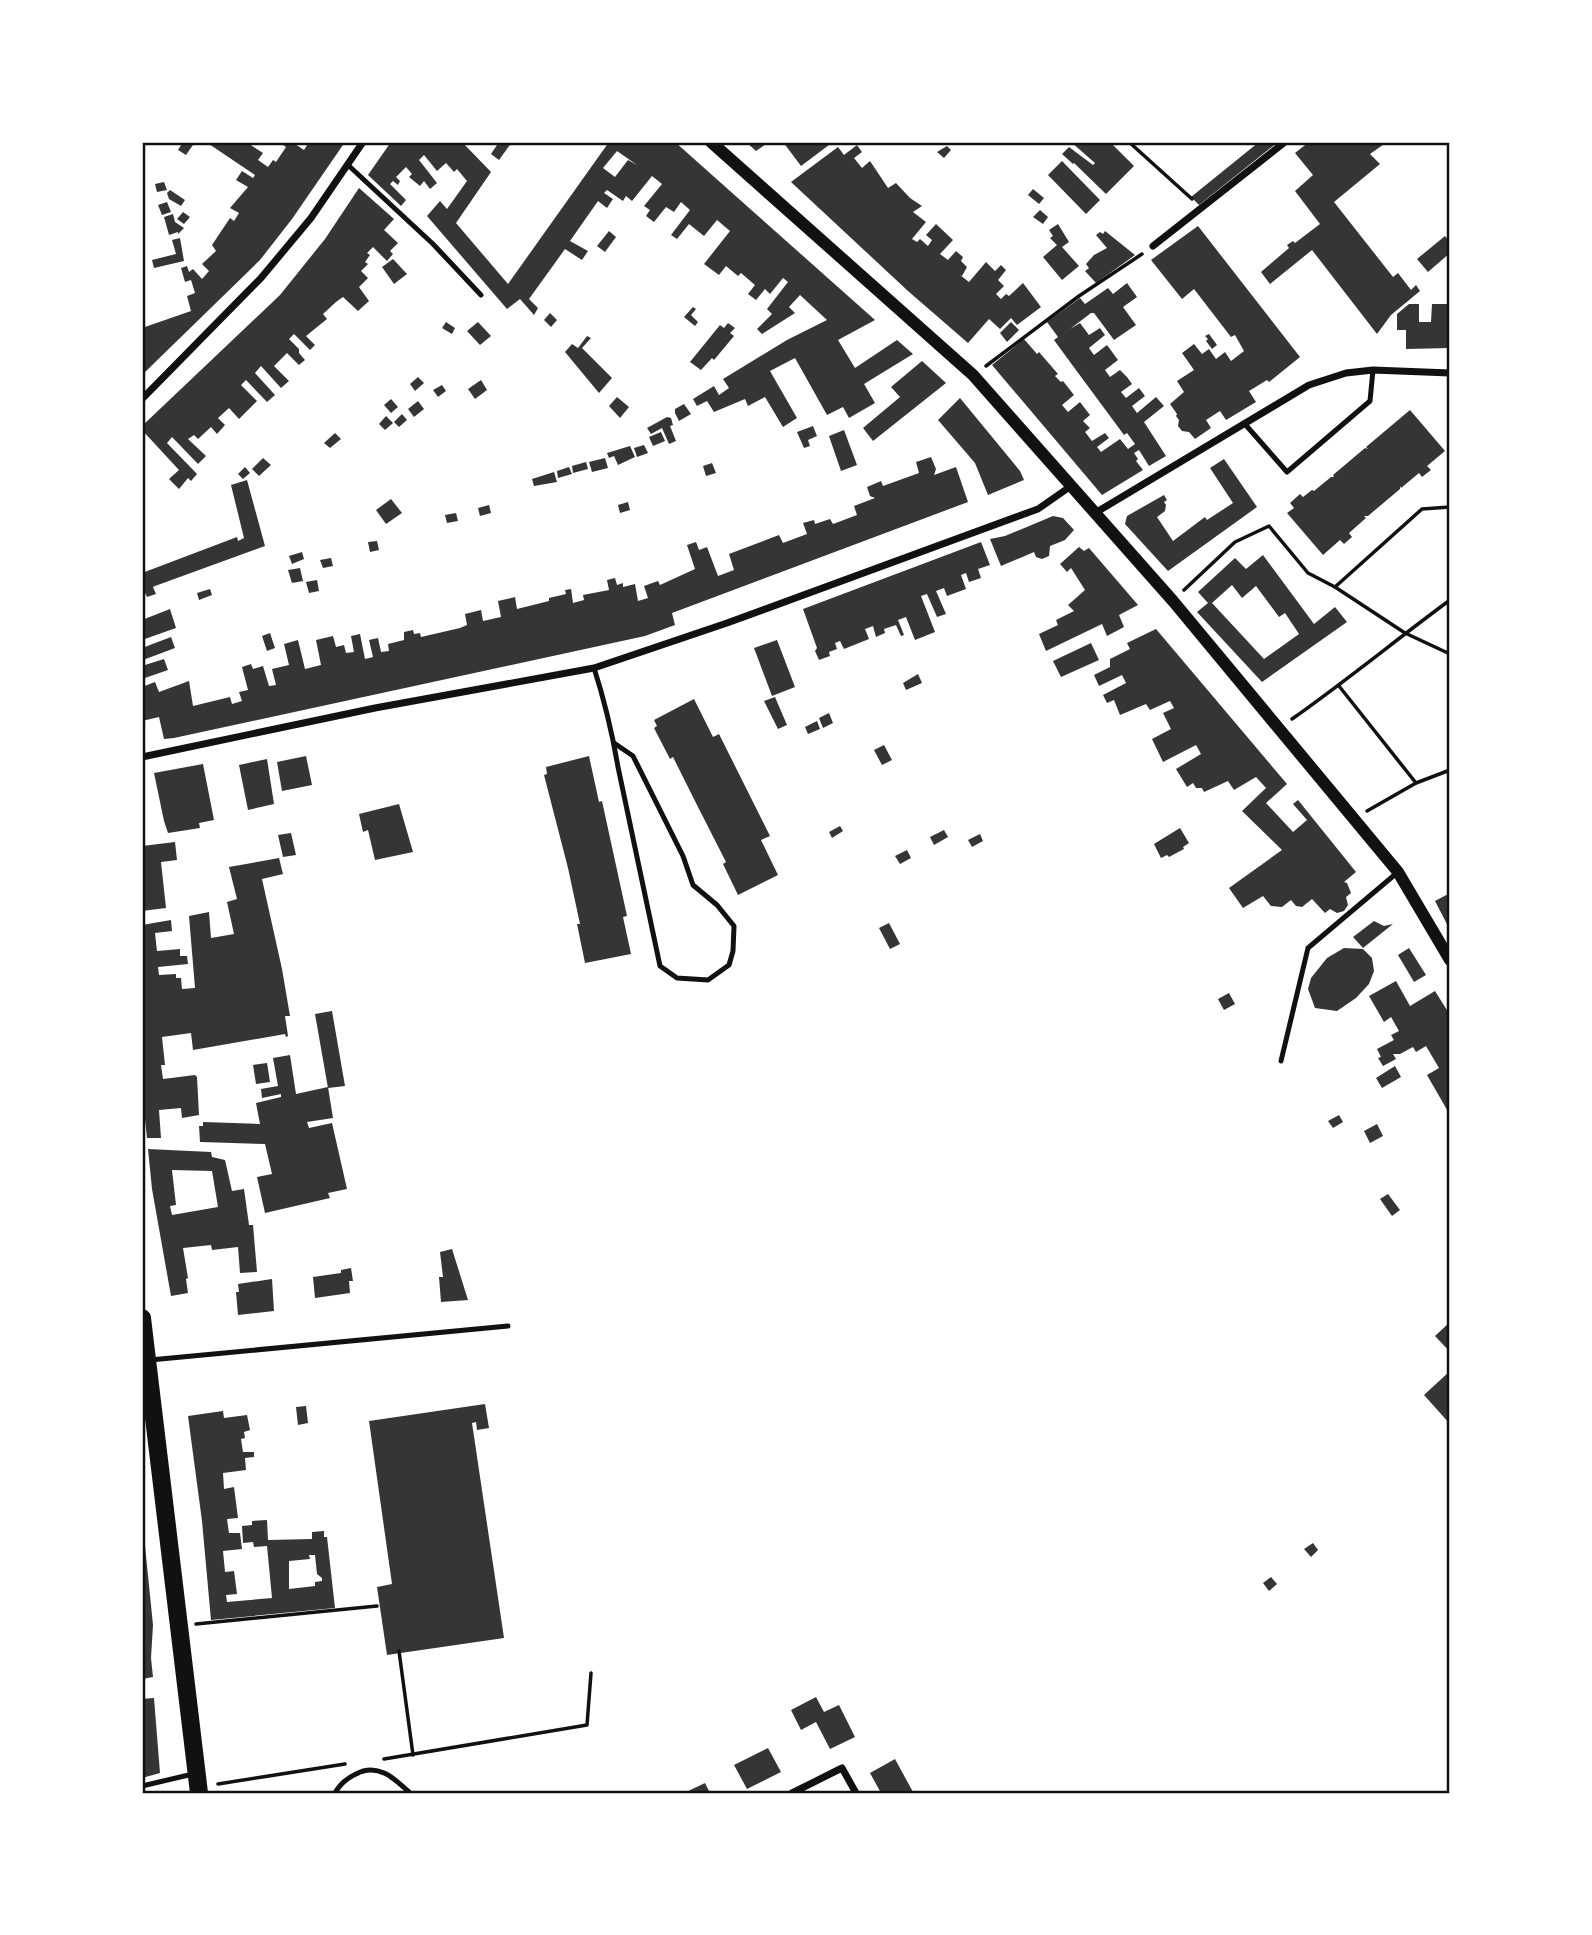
<svg xmlns="http://www.w3.org/2000/svg" width="1592" height="1935" viewBox="0 0 1592 1935" font-family="Ubuntu,sans-serif">
<rect width="100%" height="100%" fill="#fff"/>
<g fill="#353535" fill-rule="evenodd">
<path d="M183,142H195L186,155L178,150Z"/>
<path d="M206,142H246L263,153L258,160L268,167L273,160L276,162L286,147L279,142H292L304,150L309,142H345L292,219L260,260L142,375V328L191,311L187,296L195,293L191,280L185,282L181,268L187,266L189,272L193,269L202,279L209,271L202,264L216,251L212,245L230,218L234,221L239,213L230,208L248,187L236,180L242,171L253,178L255,175Z"/>
<path d="M391,142H462L491,172L456,223L508,284L609,142H675L875,320L838,340L855,368L897,340L913,354L864,384L875,403L849,418L843,407L827,415L795,358L770,371L797,418L783,427L765,397L748,406L745,399L714,412L707,401L697,406L693,399L714,386L719,395L729,388L723,379L787,340L827,320L800,295L789,307L795,313L762,334L757,329L772,314L767,309L788,282L783,278L770,294L765,289L756,300L748,294L755,285L741,273L738,276L726,266L719,275L704,264L730,231L717,220L704,236L689,224L677,239L671,235L690,210L681,202L674,212L666,207L654,222L646,216L650,210L644,206L662,184L652,176L632,201L626,196L623,201L607,190L604,193L613,199L607,208L598,201L570,241L588,251L582,260L565,249L529,299L538,308L534,315L520,299L507,309L427,216L440,201L447,209L467,181L457,169L454,172L446,163L437,171L424,155L419,160L437,183L430,189L424,181L420,186L409,177L412,174L406,167L396,177L400,181L398,185L393,181L390,184L406,200L401,206L368,175ZM617,151L637,165L628,160L615,177L603,168Z"/>
<path d="M499,142H512L499,160L491,154Z"/>
<path d="M746,142H769L756,151Z"/>
<path d="M783,142H833L801,166Z"/>
<path d="M1071,142H1110L1134,166L1106,194L1074,163L1073,164L1062,154L1069,147L1093,165L1095,163Z"/>
<path d="M1259,142H1278L1199,205L1191,197Z"/>
<path d="M1309,142H1387L1370,154L1380,164L1334,202L1393,277L1398,273L1411,290L1416,285L1420,291L1391,315L1377,334L1312,250L1270,284L1261,272L1289,248L1287,245L1293,241L1295,243L1320,224L1295,191L1313,175L1295,153Z"/>
<path d="M857,145L862,152L854,158L862,168L870,161L888,188L896,183L910,198L922,206L913,212L926,222L912,239L917,242L920,239L928,246L932,240L926,235L936,224L953,240L940,254L948,260L956,251L963,257L961,261L967,267L962,276L960,275L969,282L986,262L995,271L1001,265L1006,270L998,280L1004,286L996,294L1001,299L1006,294L1009,296L1023,283L1041,307L1017,325L1011,318L1000,329L989,319L968,343L908,291L791,182L838,147L844,155Z"/>
<path d="M947,146L951,150L944,158L937,152Z"/>
<path d="M1062,161L1100,200L1086,214L1048,175Z"/>
<path d="M164,182L167,190L157,192L155,184Z"/>
<path d="M359,188L394,219L384,230L398,243L390,251L393,254L387,261L373,247L367,253L370,255L365,262L368,264L361,271L368,278L359,287L369,301L358,311L343,297L336,302L323,314L327,319L306,336L315,345L310,350L294,334L289,339L299,349V353L305,360L299,365L287,353L274,366L289,381L281,388L261,366L255,373L275,395L267,402L246,380L241,385L257,401L239,419L229,408L218,418L225,425L217,434L211,427L198,439L194,435L188,439L206,456L198,464L172,437L167,443L197,474L191,481L188,478L179,489L169,479L179,470L142,430V426L280,295L325,239Z"/>
<path d="M1033,189L1044,198L1039,204L1028,195Z"/>
<path d="M170,190L185,200L181,206L169,199L167,193Z"/>
<path d="M167,202L171,212L162,215L158,205Z"/>
<path d="M1040,210L1048,217L1043,224L1033,217Z"/>
<path d="M183,212L190,217L184,224L177,219Z"/>
<path d="M173,214L175,222L184,228L178,234V232L169,235L164,217Z"/>
<path d="M1058,224L1069,242L1062,247L1079,266L1062,280L1043,257L1057,245L1050,238L1053,236L1049,230Z"/>
<path d="M1198,226L1300,357L1269,382L1267,380L1249,391L1256,402L1226,420L1220,411L1206,420L1211,428L1195,439L1189,432L1182,431L1178,426L1179,420L1176,416L1177,414L1170,404L1184,392L1177,381L1194,370L1182,353L1194,344L1202,354L1209,349L1216,359L1225,352L1231,361L1244,351L1235,335L1231,337L1194,289L1182,299L1151,260Z"/>
<path d="M609,231L616,237L605,252L597,246Z"/>
<path d="M1105,231L1135,255L1096,283L1085,271L1089,268L1086,264L1094,255L1107,248L1096,235L1100,232L1103,234Z"/>
<path d="M1445,236L1450,242V253L1428,272L1417,259Z"/>
<path d="M180,238L184,261L154,268L152,260L176,254L172,240Z"/>
<path d="M393,259L407,274L394,284L382,267Z"/>
<path d="M1127,283L1137,297L1123,307L1136,325L1114,340L1094,313H1091L1070,329L1080,323L1089,335L1100,328L1105,335L1089,348L1094,355L1107,345L1118,360L1105,370L1110,377L1120,370L1127,377L1132,384L1121,392L1126,398L1139,388L1145,396L1132,406L1137,413L1156,397L1164,406L1144,422L1166,456L1149,466L1139,450L1134,453L1138,459L1136,461L1143,470L1102,495L992,365L1024,339L1037,354L1039,352L1058,374L1055,376L1061,382L1063,381L1074,395L1062,405L1068,412L1080,402L1090,415L1083,421L1090,428L1085,432L1092,441L1105,433L1109,438L1097,447L1101,452L1120,439L1128,449L1135,444L1127,433L1124,435L1073,366L1054,340L1058,337L1047,322L1080,298L1085,304L1108,288L1113,294Z"/>
<path d="M1409,304H1419V322H1431L1432,304H1450V348L1406,349V330H1397V314Z"/>
<path d="M693,307L696,309L691,315L698,322L695,326L684,317Z"/>
<path d="M550,313L557,320L551,327L544,320Z"/>
<path d="M446,322L455,328L452,334L442,328Z"/>
<path d="M478,322L491,336L480,345L467,331Z"/>
<path d="M1011,322L1019,330L1007,342L1000,333Z"/>
<path d="M728,323L735,328L730,333L734,336L714,360L712,358L701,370L690,362L720,325L724,328Z"/>
<path d="M1209,334L1217,345L1212,349L1206,341L1208,339L1205,336Z"/>
<path d="M587,336L591,338L582,348L612,378L599,393L565,352L572,344L578,348Z"/>
<path d="M922,361L946,383L873,441L863,428L900,397L891,387Z"/>
<path d="M418,377L424,383L415,391L410,384Z"/>
<path d="M481,380L487,390L475,399L468,389Z"/>
<path d="M442,385L446,391L438,397L433,390Z"/>
<path d="M617,397L629,407L620,418L609,406Z"/>
<path d="M960,398L1020,471L1024,480L988,495L975,463L938,420Z"/>
<path d="M391,399L398,407L391,413L384,405Z"/>
<path d="M418,401L424,409L414,417L408,409Z"/>
<path d="M684,404L691,414L679,421L675,413V409Z"/>
<path d="M1410,410L1445,451L1427,466L1431,470L1422,477L1419,473L1401,488L1400,486V489L1368,516H1364L1366,518L1349,533L1352,537L1344,544L1340,540L1323,555L1287,513L1294,508L1290,503L1300,494L1303,497L1312,490L1314,491L1331,477H1334L1333,475L1365,448L1368,449L1366,447Z"/>
<path d="M402,414L407,420L399,427L394,422Z"/>
<path d="M386,416L393,423L385,430L379,424Z"/>
<path d="M667,417L671,418L673,425L670,426L676,441L669,444L662,428L651,434L647,428Z"/>
<path d="M813,426L817,436L808,440L810,446L804,448L797,432Z"/>
<path d="M844,430L857,465L841,471L829,436Z"/>
<path d="M661,432L665,441L653,446L649,437Z"/>
<path d="M335,433L341,439L330,448L324,443Z"/>
<path d="M644,445L648,453L637,457L634,448Z"/>
<path d="M630,446L635,457L618,465L614,456L609,458L607,453Z"/>
<path d="M931,457L936,469L934,475L956,467L968,502L672,613L675,625L645,636L174,738L164,739L159,717L142,721V687L155,682L159,692L189,681L193,706L230,697L232,704L242,701L239,692L248,690L242,667L251,664L253,669L263,666L269,686L276,685L272,669L289,665L284,644L298,640L305,669L321,665L316,640L333,636L336,647L344,645L346,653L354,652L351,636L360,634L365,659L373,657L369,640L378,638L381,652L389,651L388,644L404,640V632L413,630L414,634L420,633L421,637L460,628L467,625L465,614L481,610L483,621L501,617L498,601L515,597L517,609L549,601V598L566,594L565,590L571,589L573,603L584,600L583,595L609,590L607,580L615,578L617,585L623,583V587L635,584L638,601L648,598L644,586L658,581L660,585L695,569L687,545L696,542L699,550L707,547L718,576L734,570L729,554L779,535L783,543L807,534L803,523L814,520L815,524L830,519L833,524L857,515L854,506L875,498L870,496L867,487L881,481L883,486L919,473L916,462Z"/>
<path d="M263,458L271,465L259,476L252,469Z"/>
<path d="M605,458L608,468L592,472L589,462Z"/>
<path d="M1224,459L1257,507L1168,571L1125,524L1127,516L1164,495L1167,500L1164,502L1166,505L1165,511L1157,517L1173,541L1205,517L1207,520L1233,503L1210,468Z"/>
<path d="M586,462L588,469L573,473L572,466Z"/>
<path d="M712,463L716,473L706,476L703,466Z"/>
<path d="M245,467L250,473L243,479L238,474Z"/>
<path d="M569,467L572,474L558,478L557,471Z"/>
<path d="M554,472L557,482L534,486L532,479Z"/>
<path d="M247,480L265,546L155,586L153,587L156,594L147,597L142,586V573L237,537L238,541L244,538L231,485Z"/>
<path d="M391,499L402,513L386,524L376,510Z"/>
<path d="M628,502L630,510L620,513L618,505Z"/>
<path d="M489,505L491,513L480,516L478,508Z"/>
<path d="M456,513L458,521L447,523L445,515Z"/>
<path d="M1053,516L1063,518L1074,530L1065,540L1050,546L1049,556L1042,559L1036,557L1034,552L1001,566L990,539L1005,536Z"/>
<path d="M377,541L379,550L370,552L368,542Z"/>
<path d="M981,542L990,565L978,569L981,578L969,582L966,573L961,575L966,589L947,596L944,588L936,591L946,614L937,617L927,594L921,596L935,632L915,640L906,617L898,620L904,635L901,636L896,625L884,629L885,633L876,637L873,626L865,629L869,639L844,649L840,641L835,643L837,649L829,652L830,656L819,660L815,651L817,648L803,609Z"/>
<path d="M1079,547L1084,551L1089,548L1138,605L1119,615L1124,627L1107,636L1102,624L1046,651L1039,634L1058,625L1056,620L1074,611L1068,605L1085,590L1071,568L1067,572L1060,564Z"/>
<path d="M302,552L304,559L292,564L289,556Z"/>
<path d="M1263,555L1314,624L1335,607L1347,622L1262,682L1197,612L1208,603L1198,592L1235,558L1246,569ZM1232,585L1242,598L1256,586L1279,617L1285,613L1299,634L1264,659L1212,603Z"/>
<path d="M331,558L333,566L323,568L320,560Z"/>
<path d="M300,568L303,581L292,583L288,570Z"/>
<path d="M317,580L319,591L309,593L306,582Z"/>
<path d="M210,589L212,595L199,600L197,593Z"/>
<path d="M170,609L176,628L142,640V620Z"/>
<path d="M1156,629L1287,784L1266,803L1293,832L1307,820L1293,804L1298,800L1356,872L1344,882L1347,883L1351,893L1346,897L1348,905L1344,911L1337,913L1330,909L1325,913L1312,899L1302,907L1296,906L1291,900L1282,907L1271,906L1263,896L1243,908L1229,888L1282,850L1242,811L1266,788L1256,777L1234,790L1228,781L1204,792L1202,788H1196L1193,783L1187,787L1176,769L1201,754L1196,745L1163,762L1152,739L1171,729L1163,713L1174,708L1170,701L1150,710L1146,704L1120,715L1114,700L1107,703L1103,695L1126,683L1122,675L1099,686L1094,675L1110,667V659L1130,649L1127,643Z"/>
<path d="M270,633L275,648L267,651L262,636Z"/>
<path d="M171,637L175,648L143,660L145,665L164,659L168,670L142,679V648Z"/>
<path d="M777,640L795,687L772,696L754,648Z"/>
<path d="M1091,643L1099,660L1061,677L1053,661Z"/>
<path d="M918,674L922,683L906,690L903,683Z"/>
<path d="M775,697L787,725L778,729L764,701Z"/>
<path d="M694,699L713,737L719,734L770,836L761,840L778,875L738,895L723,864L726,862L698,807L673,757L670,759L654,728L657,726L654,720Z"/>
<path d="M829,713L833,723L823,728L819,718Z"/>
<path d="M817,721L820,729L808,734L805,727Z"/>
<path d="M884,745L892,760L882,765L874,750Z"/>
<path d="M306,756L312,785L282,791L277,762Z"/>
<path d="M589,756L599,802L602,801L627,916L623,917L631,954L585,963L577,924H580L568,868L544,775L547,774L546,767Z"/>
<path d="M267,759L274,804L248,810L239,765Z"/>
<path d="M203,764L214,820L199,823L200,828L168,833L164,821L154,773Z"/>
<path d="M399,804L413,852L375,860L368,830L363,832L359,814Z"/>
<path d="M840,826L843,831L832,838L829,832Z"/>
<path d="M1180,828L1189,843L1183,847L1184,849L1169,857L1167,855L1161,858L1154,844Z"/>
<path d="M944,830L948,837L934,845L930,837Z"/>
<path d="M291,833L296,855L283,857L278,835Z"/>
<path d="M980,834L983,841L972,847L968,840Z"/>
<path d="M175,842L177,860L161,862L166,908L142,911V846Z"/>
<path d="M907,850L911,858L900,864L895,856Z"/>
<path d="M279,858L283,874L262,879L282,969L290,1016H285L288,1036L286,1037L285,1034L193,1050L191,1033L162,1037L165,1065H161L163,1079L195,1075L197,1077L199,1115L182,1118L181,1108L159,1110L161,1138H147L142,1091V925L171,920L172,931L155,933L157,951L180,949V956H187L188,964L158,967L159,975L176,974V978H181L182,989L195,988L189,916L209,912L211,938L234,934L227,902L237,899L229,867Z"/>
<path d="M1450,893V930L1435,901Z"/>
<path d="M1374,921L1384,926L1393,924L1363,948L1353,937Z"/>
<path d="M889,923L900,944L890,949L879,928Z"/>
<path d="M1344,948L1363,949L1372,958L1374,971L1369,984L1356,998L1337,1011L1315,1008L1308,989L1311,978L1327,958Z"/>
<path d="M1409,948L1426,975L1414,982L1398,955Z"/>
<path d="M1396,981L1410,1006L1435,991L1450,1015V1115L1427,1075L1439,1068L1426,1046L1416,1052L1413,1047L1400,1054H1393L1396,1059L1383,1066L1378,1058L1381,1057L1377,1049L1394,1040L1391,1035L1399,1031L1391,1017L1384,1022L1369,996Z"/>
<path d="M1229,993L1235,1004L1224,1010L1218,999Z"/>
<path d="M332,1011L345,1086L328,1088L315,1014Z"/>
<path d="M290,1055L296,1094L328,1087L333,1118L307,1122L309,1128L332,1123L347,1189L328,1193L330,1198L265,1213L257,1177L272,1174L265,1144L200,1142L199,1126H203V1122L260,1124L256,1103L281,1097V1094L262,1098L261,1089L278,1086L273,1058Z"/>
<path d="M267,1063L270,1082L256,1084L253,1065Z"/>
<path d="M1395,1066L1401,1077L1382,1088L1376,1078Z"/>
<path d="M1339,1115L1343,1122L1333,1128L1328,1121Z"/>
<path d="M1377,1124L1383,1136L1370,1143L1364,1131Z"/>
<path d="M148,1149L211,1152L212,1157L225,1160L232,1191L244,1189L249,1225H253L257,1272L240,1273L238,1247L212,1250L211,1245L183,1248L188,1278L186,1279L188,1293L171,1296L152,1189ZM172,1170L212,1171L218,1207L172,1215L170,1206L176,1205Z"/>
<path d="M1388,1194L1400,1210L1392,1216L1380,1199Z"/>
<path d="M452,1249L468,1300L441,1302L439,1277H443L440,1252Z"/>
<path d="M351,1268L353,1281H349L350,1293L315,1298L313,1277L341,1273V1270Z"/>
<path d="M272,1279L274,1311L238,1315L236,1292H239L238,1284Z"/>
<path d="M1450,1322V1352L1435,1336Z"/>
<path d="M1450,1371V1424L1424,1395Z"/>
<path d="M485,1404L489,1428L477,1430L476,1422L472,1423L504,1638L387,1655L377,1587L392,1584L369,1421Z"/>
<path d="M306,1406L308,1423L298,1425L296,1407Z"/>
<path d="M223,1411L224,1418L247,1415L250,1430L244,1432L245,1438L241,1439L243,1452H254V1457L245,1458L246,1470L223,1473L224,1489L234,1487L238,1518L227,1519L229,1533H240L242,1549L223,1551L225,1572L234,1571L237,1594L226,1595L227,1602L272,1598L267,1546L254,1547L253,1542L243,1543L242,1526L252,1525V1521L267,1520L268,1540L312,1539V1532L324,1531V1537H327L335,1608L211,1620L202,1521L188,1416ZM309,1555H315L317,1574L322,1578V1581L315,1582V1586L289,1589V1561L310,1559Z"/>
<path d="M144,1536L153,1625L151,1658L153,1677L142,1679V1537Z"/>
<path d="M1313,1543L1318,1550L1311,1557L1304,1549Z"/>
<path d="M1271,1577L1277,1584L1269,1591L1263,1583Z"/>
<path d="M816,1697L824,1712L839,1705L855,1737L830,1749L816,1722L801,1730L791,1710Z"/>
<path d="M154,1698L160,1773L142,1778V1699Z"/>
<path d="M768,1748L781,1772L747,1789L734,1765Z"/>
<path d="M895,1759L913,1792L911,1793H881L870,1773Z"/>
<path d="M705,1783L710,1793H684Z"/>
</g>
<g fill="none" stroke-linecap="round" stroke-linejoin="round">
<g stroke="#111" stroke-width="3.5">
<path d="M1129,142L1192,199"/>
<path d="M986,366L1079,296L1142,254"/>
<path d="M1335,587L1405,633L1450,654"/>
<path d="M1184,590L1235,542L1269,526L1308,573L1335,587L1422,509L1450,507"/>
<path d="M1339,686L1416,783"/>
<path d="M1292,719C1346,681 1397,639 1450,600"/>
<path d="M1367,811L1416,783L1450,770"/>
<path d="M196,1624L377,1606"/>
<path d="M399,1651L413,1755"/>
<path d="M384,1759L587,1725L591,1673"/>
<path d="M218,1784L345,1764"/>
</g>
<g stroke="#111" stroke-width="5">
<path d="M348,165L433,244L481,295"/>
<path d="M1244,423L1287,472L1370,401L1373,370"/>
<path d="M594,668C605,702 612,732 618,767L660,966L677,978L708,980L729,965L733,951L734,926L717,905L693,885L683,856L633,756L614,743"/>
<path d="M1281,1061L1308,948L1398,872"/>
<path d="M150,1360L508,1326"/>
<path d="M142,1786L193,1774"/>
<path d="M335,1793C340,1784 347,1778 356,1774C378,1762 395,1779 410,1793"/>
</g>
<g stroke="#111" stroke-width="7">
<path d="M1153,246L1285,142"/>
<path d="M142,399L261,278L311,218L363,142"/>
<path d="M1095,513L1309,385L1346,373L1373,370L1450,373"/>
<path d="M142,757L375,708L594,668L727,623L1038,509L1071,486"/>
<path d="M792,1793L842,1768L856,1793"/>
</g>
<path stroke="#111" stroke-width="12" d="M711,142L973,375L1173,601L1398,872L1450,960"/>
<path stroke="#111" stroke-width="18" d="M142,1318L199,1793"/>
</g>
<rect width="1592" height="1935" fill="none" stroke="#ffffff" stroke-width="287"/>
<rect x="144" y="144" width="1304" height="1648" fill="none" stroke="#111" stroke-width="2.5"/>
</svg>
